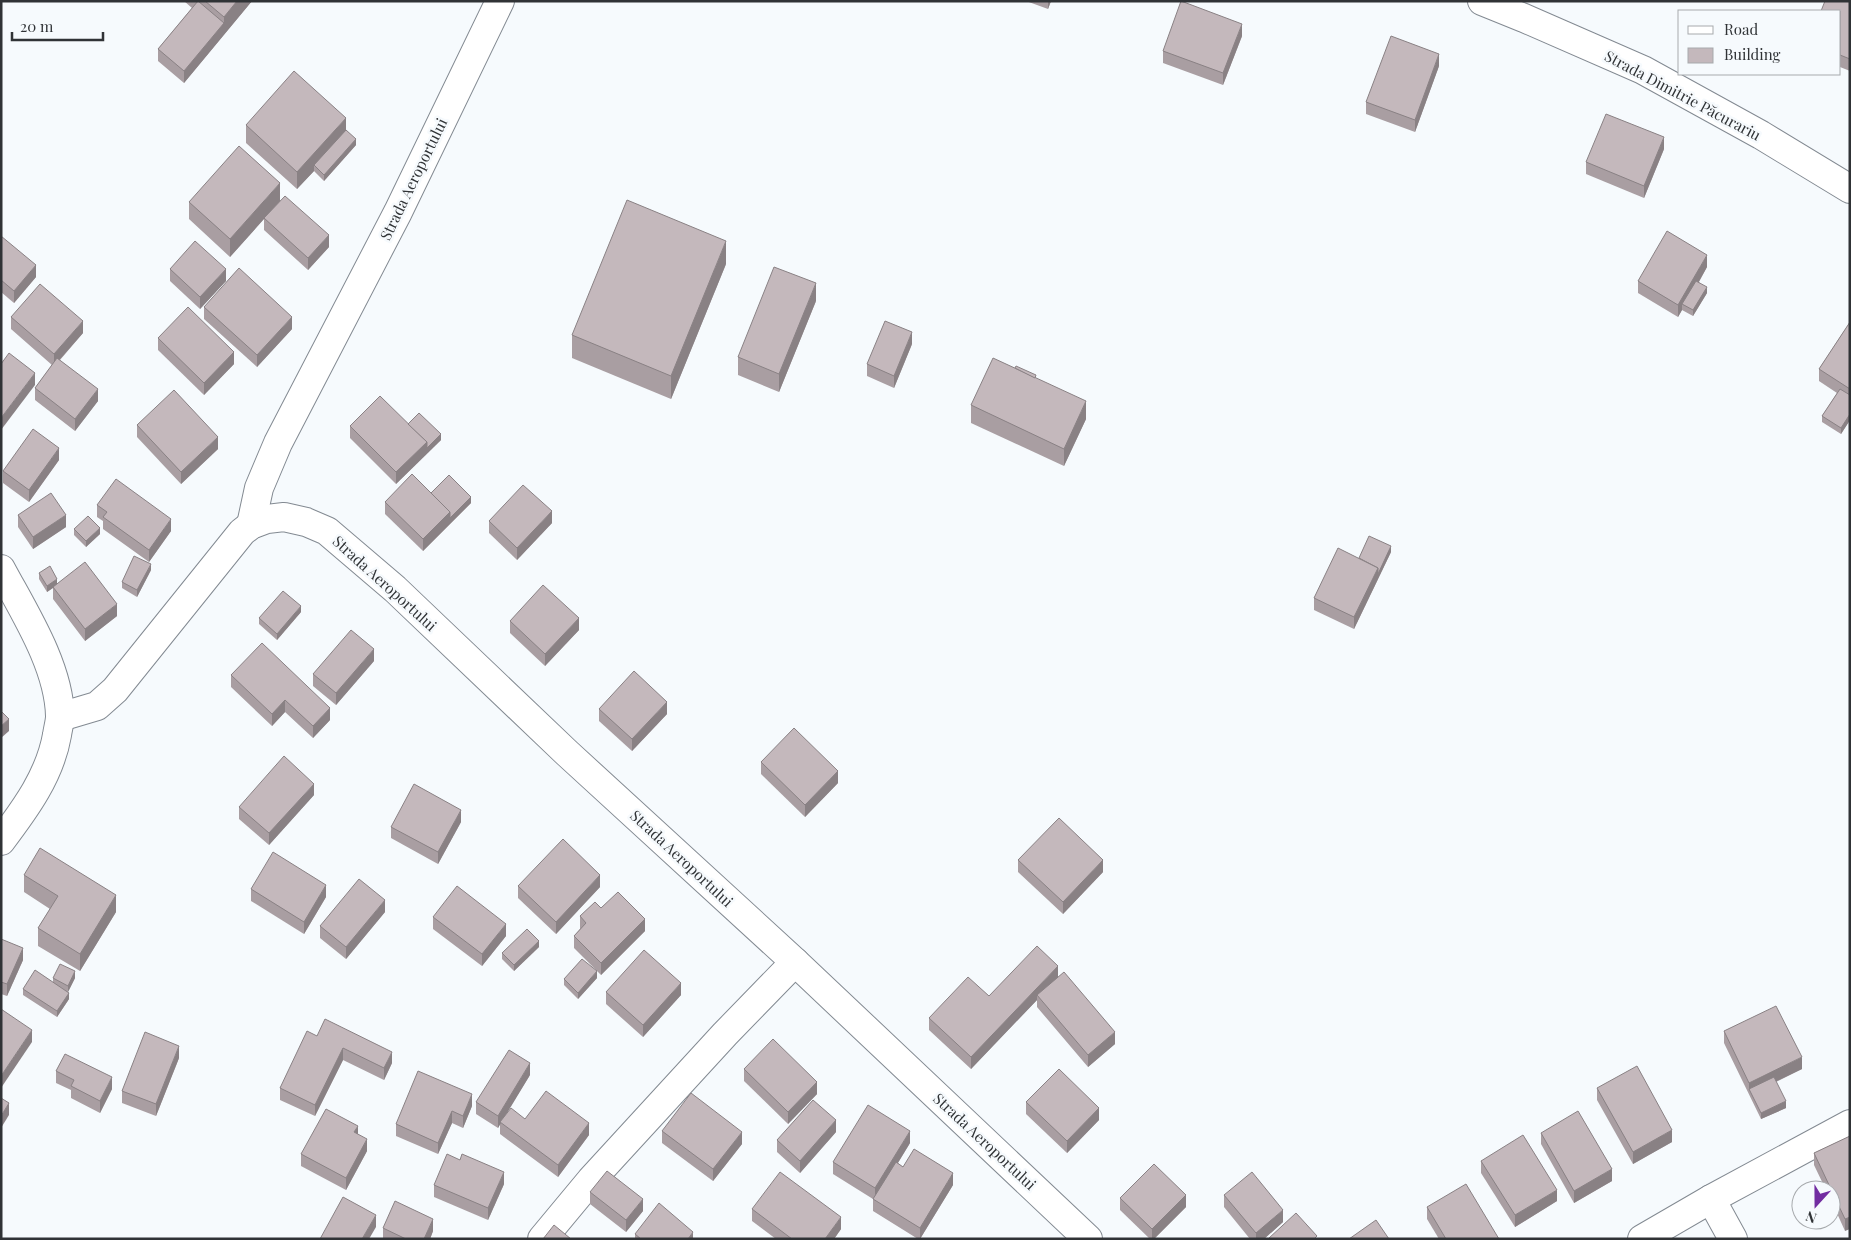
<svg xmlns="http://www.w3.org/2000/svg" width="1851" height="1240" viewBox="0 0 1851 1240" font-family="'Playfair Display',serif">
<rect width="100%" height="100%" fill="#f6fafd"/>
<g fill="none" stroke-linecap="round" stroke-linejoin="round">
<g stroke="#838a92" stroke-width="30">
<g id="minor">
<path d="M1482,1L1524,18L1643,70L1761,135L1850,189"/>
<path d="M251,525L259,488L278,443L398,212L500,1"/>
<path d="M60,717L97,706L115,690L242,532L251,525L267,519L284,517L306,522L327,531L395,589L567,753L795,962L1088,1239"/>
<path d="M1711,1199L1733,1239"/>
<path d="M542,1239L591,1180L725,1034L795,962"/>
<path d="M1642,1239L1711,1199L1850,1124"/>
</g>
</g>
<g stroke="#838a92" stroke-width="30">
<path id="secondary" d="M1,569C24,612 59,666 60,716C60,722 58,728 57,735C50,775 26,808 1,841"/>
</g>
<use href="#minor" stroke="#fff" stroke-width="28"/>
<use href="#secondary" stroke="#fff" stroke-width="28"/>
</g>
<g fill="#a99ea2">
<path d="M184,1H252L184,83L158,61V49L192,8Z"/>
<path d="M1026,1H1051L1048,9Z"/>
<path d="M1850,1V71L1840,67V11Z"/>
<path d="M1242,36L1223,85L1163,63V51Z"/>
<path d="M1439,66L1415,132L1366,114V102Z"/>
<path d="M246,125L346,130L356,145L324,181L314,171L297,189L246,143Z"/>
<path d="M1664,149L1644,198L1586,174V162Z"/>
<path d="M280,200L329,247L308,270L264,230V219L230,257L189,219V202Z"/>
<path d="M1,236L36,277L14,303L1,292Z"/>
<path d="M726,264L671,399L572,358V335Z"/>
<path d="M1707,267L1699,282L1707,293L1693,316L1682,310L1678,317L1638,293V281Z"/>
<path d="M170,269L226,281L200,309L170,281Z"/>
<path d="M816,301L779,392L738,375V357Z"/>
<path d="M204,307L292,329L257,367L204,319Z"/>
<path d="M11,317L83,333L60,360L98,401L75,431L35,400V388L52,365L11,329Z"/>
<path d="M1850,322V420L1841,434L1822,422V416L1837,393L1819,381V369Z"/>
<path d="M158,338L234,364L204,395L158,350Z"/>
<path d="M912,344L894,388L867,376V364Z"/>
<path d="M1036,378L1086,419L1064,466L971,423V405Z"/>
<path d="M408,424L441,440L396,484L350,438V426Z"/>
<path d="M137,425L218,449L181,484L137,437Z"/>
<path d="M59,460L29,502L3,483V471Z"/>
<path d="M431,493L471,503L423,551L385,514V502Z"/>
<path d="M97,505L171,531L149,562L103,529V521L97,517Z"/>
<path d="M18,515L66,527L33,549L18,527Z"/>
<path d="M489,521L552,523L517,560L489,533Z"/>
<path d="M74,529L100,534L86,547L74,535Z"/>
<path d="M1391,552L1354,629L1314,610V598L1359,558Z"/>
<path d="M151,570L137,597L122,588V582Z"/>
<path d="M39,573L57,584L117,616L85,641L53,599V588L47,592L39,579Z"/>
<path d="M301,612L277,640L259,624V618Z"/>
<path d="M510,621L579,630L545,666L510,633Z"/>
<path d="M374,661L336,705L313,686V674Z"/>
<path d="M231,675L330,720L313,738L285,712L272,726L231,687Z"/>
<path d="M599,709L667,714L632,751L599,721Z"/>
<path d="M761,762L838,783L805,817L761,774Z"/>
<path d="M314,795L269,845L239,819V807Z"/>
<path d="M461,822L438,864L391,838V827Z"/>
<path d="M1018,860L1103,872L1063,914L1018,872Z"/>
<path d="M24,875L116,912L80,971L38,946V928L50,909L24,892Z"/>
<path d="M518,886L600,887L556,934L518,898Z"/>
<path d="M251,889L326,897L304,934L251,901Z"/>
<path d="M601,908L645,931L601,975L574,948V936L580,929V916Z"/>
<path d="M385,912L346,959L320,938V926Z"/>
<path d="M433,917L506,936L482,966L433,929Z"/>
<path d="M1,939L23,960L7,996L1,994Z"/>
<path d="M539,947L514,971L502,959V953Z"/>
<path d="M1058,977L1115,1044L1088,1067L1037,1007V1000L971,1069L929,1030V1018L989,996Z"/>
<path d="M53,978H75L68,992L69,999L57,1017L23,995V989L53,982Z"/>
<path d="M597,978L578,999L564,985V979Z"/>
<path d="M606,992L681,995L643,1037L606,1004Z"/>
<path d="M1724,1031L1802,1069L1776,1082L1786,1108L1761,1119L1724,1043Z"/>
<path d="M317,1036L392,1063L384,1080L343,1060L315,1116L280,1100V1088Z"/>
<path d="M179,1058L156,1116L122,1103V1091Z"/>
<path d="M744,1069L817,1094L788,1124L744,1081Z"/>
<path d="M56,1071L112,1089L100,1113L71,1098V1090L56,1083Z"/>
<path d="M530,1075L505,1115L589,1135L558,1177L500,1134V1124L498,1128L476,1114V1102Z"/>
<path d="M1597,1088L1672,1142L1633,1164L1597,1100Z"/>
<path d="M1026,1102L1099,1120L1067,1153L1026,1114Z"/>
<path d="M472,1106L463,1128L452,1123L438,1154L396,1136V1124Z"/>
<path d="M662,1131L742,1144L713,1181L662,1143Z"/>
<path d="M836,1132L800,1173L777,1152V1140Z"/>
<path d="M1541,1133L1612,1181L1574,1203L1541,1144Z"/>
<path d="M358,1134L367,1151L346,1190L301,1166V1154Z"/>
<path d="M1850,1136L1845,1231L1831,1200V1190H1826L1814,1165V1153Z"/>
<path d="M910,1143L898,1163L903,1167L953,1185L920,1239H918L873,1211V1199L833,1174V1162Z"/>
<path d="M1481,1161L1557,1201L1515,1227L1481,1173Z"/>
<path d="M504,1184L488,1220L434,1197V1185Z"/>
<path d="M590,1192L643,1211L626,1232L590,1204Z"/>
<path d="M1224,1195L1283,1222L1264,1239H1250L1224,1207Z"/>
<path d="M1120,1198L1186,1207L1154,1239H1150L1120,1210Z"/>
<path d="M1427,1207L1499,1239H1439L1427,1219Z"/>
<path d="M752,1209L841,1229L834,1239H776L752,1221Z"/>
<path d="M383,1228L433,1231L430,1239H383Z"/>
<path d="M635,1234L693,1239H635Z"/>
</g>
<g fill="#898184">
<path d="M237,1H252L184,83V71L224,23V17Z"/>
<path d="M1048,1H1051L1048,9Z"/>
<path d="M1242,24V36L1223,85V73Z"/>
<path d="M1439,54V66L1415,132V120Z"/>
<path d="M346,118V136L314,165V171L297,189V172Z"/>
<path d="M1664,137V149L1644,198V186Z"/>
<path d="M356,139V145L324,181V175Z"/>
<path d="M280,183V201L230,257V239Z"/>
<path d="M329,235V247L308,270V258Z"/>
<path d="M726,241V264L671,399V376Z"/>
<path d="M1707,255V267L1685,306L1682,304V310L1678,317V305Z"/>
<path d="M36,265V277L14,303V291Z"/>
<path d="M226,269V281L200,309V297Z"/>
<path d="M816,283V301L779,392V374Z"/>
<path d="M1707,287V293L1693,316V310Z"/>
<path d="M292,317V329L257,367V355Z"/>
<path d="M83,321V333L54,366V354Z"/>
<path d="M912,332V344L894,388V376Z"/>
<path d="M234,352V364L204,395V383Z"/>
<path d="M35,373V385L1,430V418Z"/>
<path d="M98,389V401L75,431V419Z"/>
<path d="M1086,401V419L1064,466V449Z"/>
<path d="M1850,414V420L1841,434V428Z"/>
<path d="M441,434V440L396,484V472L427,442Z"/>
<path d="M218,437V449L181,484V472Z"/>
<path d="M59,448V460L29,502V490Z"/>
<path d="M471,497V503L423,551V539L450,512Z"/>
<path d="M552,511V523L517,560V548Z"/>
<path d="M66,515V527L33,549V537Z"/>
<path d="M171,519V531L149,562V550Z"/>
<path d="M100,528V534L86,547V541Z"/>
<path d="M1391,546V552L1354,629V617L1378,568Z"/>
<path d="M151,564V570L137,597V590Z"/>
<path d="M57,579V585L47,592V586Z"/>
<path d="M117,604V616L85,641V629Z"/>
<path d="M301,606V612L277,640V634Z"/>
<path d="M579,618V630L545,666V654Z"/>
<path d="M374,649V661L336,705V693Z"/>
<path d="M285,700V712L272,726V714Z"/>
<path d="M667,702V714L632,751V739Z"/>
<path d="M330,708V720L313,738V726Z"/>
<path d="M9,719V731L1,738V726Z"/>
<path d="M838,771V783L805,817V805Z"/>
<path d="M314,784V795L269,845V833Z"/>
<path d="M461,810V822L438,864V852Z"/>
<path d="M1103,860V872L1063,914V902Z"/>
<path d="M600,875V887L556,934V922Z"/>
<path d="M326,885V897L304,934V922Z"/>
<path d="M116,895V912L80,971V954Z"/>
<path d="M385,900V912L346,959V947Z"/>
<path d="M645,919V931L601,975V963Z"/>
<path d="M506,924V936L482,966V954Z"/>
<path d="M539,941V947L514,971V965Z"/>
<path d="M23,948V960L7,996V984Z"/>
<path d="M1058,966V978L1037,995V1000L971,1069V1057Z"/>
<path d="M75,971V978L68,992V986Z"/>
<path d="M597,971V978L578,999V993Z"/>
<path d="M681,983V995L643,1037V1025Z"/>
<path d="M69,993V999L57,1017V1011Z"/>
<path d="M32,1030V1042L1,1088V1076Z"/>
<path d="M1115,1032V1044L1088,1067V1055Z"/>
<path d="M179,1046V1058L156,1116V1104Z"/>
<path d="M343,1048V1060L315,1116V1105Z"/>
<path d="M392,1052V1063L384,1080V1068Z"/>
<path d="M1802,1057V1069L1752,1093L1749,1089V1083Z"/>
<path d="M530,1063V1075L498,1128V1116Z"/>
<path d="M112,1077V1089L100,1113V1101Z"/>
<path d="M817,1082V1094L788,1124V1112Z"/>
<path d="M472,1094V1106L463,1128V1116Z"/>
<path d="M1786,1101V1108L1761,1119V1113Z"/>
<path d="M9,1103V1115L1,1128V1116Z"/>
<path d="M1099,1108V1120L1067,1153V1141Z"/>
<path d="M452,1111V1123L438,1154V1143Z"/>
<path d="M836,1120V1132L800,1173V1161Z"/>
<path d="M589,1123V1135L558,1177V1165Z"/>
<path d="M358,1126V1138L354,1132Z"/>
<path d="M1672,1130V1142L1633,1164V1152Z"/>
<path d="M910,1131V1143L875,1200V1188Z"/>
<path d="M742,1132V1144L713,1181V1169Z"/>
<path d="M367,1139V1151L346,1190V1178Z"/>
<path d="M1612,1169V1181L1574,1203V1191Z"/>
<path d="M504,1172V1184L488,1220V1208Z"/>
<path d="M953,1173V1185L920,1239V1228Z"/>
<path d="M1557,1190V1201L1515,1227V1215Z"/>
<path d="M1186,1195V1207L1154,1239H1152V1229Z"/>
<path d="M643,1199V1211L626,1232V1220Z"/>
<path d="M1283,1210V1222L1264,1239H1256V1233Z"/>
<path d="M376,1215V1227L369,1239H362Z"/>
<path d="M841,1217V1229L834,1239H825Z"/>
<path d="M1850,1217V1229L1845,1231V1219Z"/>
<path d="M433,1219V1231L430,1239H424Z"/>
<path d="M693,1232V1239H688Z"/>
</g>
<g fill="#c4b8bc" stroke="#898184">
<path d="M198,1L224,23L184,71L158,49Z"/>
<path d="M205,1H237L224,17Z"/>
<path d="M1181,1L1242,24L1223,73L1163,51Z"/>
<path d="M1825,1H1850V59L1840,55V11H1821Z"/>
<path d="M1391,36L1439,54L1415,120L1366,102Z"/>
<path d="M294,71L346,118L297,172L246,125Z"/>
<path d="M1606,114L1664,137L1644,186L1586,162Z"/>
<path d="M346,130L356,139L324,175L314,165Z"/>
<path d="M239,146L280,183L230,239L189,202Z"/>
<path d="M285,196L329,235L308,258L264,218Z"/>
<path d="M627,200L726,241L671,376L572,335Z"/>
<path d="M1667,231L1707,255L1678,305L1638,281Z"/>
<path d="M1,236L36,265L14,291L1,280Z"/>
<path d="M195,241L226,269L200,297L170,269Z"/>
<path d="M774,267L816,283L779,374L738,357Z"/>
<path d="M239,268L292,317L257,355L204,307Z"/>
<path d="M1696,281L1707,287L1693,310L1682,304Z"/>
<path d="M40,284L83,321L54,354L11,317Z"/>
<path d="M188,307L234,352L204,383L158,338Z"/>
<path d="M885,321L912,332L894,376L867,364Z"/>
<path d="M1850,322V389L1819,369Z"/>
<path d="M9,353L35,373L1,418V364Z"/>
<path d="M57,358L98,389L75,419L35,388Z"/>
<path d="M993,358L1086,401L1064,449L971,405Z"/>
<path d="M1016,366L1036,375L1035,378L1015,368Z"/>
<path d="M1840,389L1850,395V414L1841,428L1822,416Z"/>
<path d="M174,390L218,437L181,472L137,425Z"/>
<path d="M380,396L427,442L396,472L350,426Z"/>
<path d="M419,413L441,434L427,448V442L408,424Z"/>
<path d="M33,429L59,448L29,490L3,471Z"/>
<path d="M412,474L450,512L423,539L385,502Z"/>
<path d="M449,475L471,497L450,518V512L431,493Z"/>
<path d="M116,479L171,519L149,550L103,517L107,512L97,505Z"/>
<path d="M523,485L552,511L517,548L489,521Z"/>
<path d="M51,493L66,515L33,537L18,515Z"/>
<path d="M88,516L100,528L86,541L74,529Z"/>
<path d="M1369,536L1391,546L1378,574V568L1359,558Z"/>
<path d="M1338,548L1378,568L1354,617L1314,598Z"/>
<path d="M134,556L151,564L137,590L122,582Z"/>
<path d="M85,562L117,604L85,629L53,587Z"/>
<path d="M50,566L57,579L47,586L39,573Z"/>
<path d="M543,585L579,618L545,654L510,621Z"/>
<path d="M283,591L301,606L277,634L259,618Z"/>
<path d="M351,630L374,649L336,693L313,674Z"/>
<path d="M262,643L330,708L313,726L285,700L272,714L231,675Z"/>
<path d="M634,671L667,702L632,739L599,709Z"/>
<path d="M1,711L9,719L1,726Z"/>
<path d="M794,728L838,771L805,805L761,762Z"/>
<path d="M284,756L314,784L269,833L239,807Z"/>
<path d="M414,784L461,810L438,852L391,827Z"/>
<path d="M1059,818L1103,860L1063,902L1018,860Z"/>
<path d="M563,839L600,875L556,922L518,886Z"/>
<path d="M40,848L116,895L80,954L38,928L58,896L24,875Z"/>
<path d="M273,852L326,885L304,922L251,889Z"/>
<path d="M359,879L385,900L346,947L320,926Z"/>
<path d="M457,886L506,924L482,954L433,917Z"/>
<path d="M618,892L645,919L601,963L574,936L586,923L580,916L595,902L601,908Z"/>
<path d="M527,929L539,941L514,965L502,953Z"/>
<path d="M1,939L23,948L7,984L1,982Z"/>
<path d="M1037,946L1058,966L971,1057L929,1018L968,977L989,996Z"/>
<path d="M644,950L681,983L643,1025L606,992Z"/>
<path d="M582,959L597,971L578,993L564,979Z"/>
<path d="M60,964L75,971L68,986L53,978Z"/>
<path d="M35,970L69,993L57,1011L23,989Z"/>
<path d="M1064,972L1115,1032L1088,1055L1037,995Z"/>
<path d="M1776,1006L1802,1057L1749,1083L1724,1031Z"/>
<path d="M1,1009L32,1030L1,1076Z"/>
<path d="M325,1019L392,1052L384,1068L343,1048L315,1105L280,1088L307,1031L317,1036Z"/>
<path d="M145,1032L179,1046L156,1104L122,1091Z"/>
<path d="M773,1039L817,1082L788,1112L744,1069Z"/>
<path d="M509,1050L530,1063L498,1116L476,1102Z"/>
<path d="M65,1054L112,1077L100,1101L71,1086L74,1080L56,1071Z"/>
<path d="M1637,1066L1672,1130L1633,1152L1597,1088Z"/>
<path d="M1059,1069L1099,1108L1067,1141L1026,1102Z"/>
<path d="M418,1071L472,1094L463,1116L452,1111L438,1143L396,1124Z"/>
<path d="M1774,1077L1786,1101L1761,1113L1749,1089Z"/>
<path d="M546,1091L589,1123L558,1165L500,1122L511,1108L525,1119Z"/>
<path d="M691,1093L742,1132L713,1169L662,1131Z"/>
<path d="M1,1098L9,1103L1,1116Z"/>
<path d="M813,1100L836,1120L800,1161L777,1140Z"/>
<path d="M868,1105L910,1131L875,1188L833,1162Z"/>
<path d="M326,1109L358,1126L354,1132L367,1139L346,1178L301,1154Z"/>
<path d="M1578,1111L1612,1169L1574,1191L1541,1133Z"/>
<path d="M1523,1135L1557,1190L1515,1215L1481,1161Z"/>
<path d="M1850,1136V1217L1845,1219L1814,1153Z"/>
<path d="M914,1149L953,1173L920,1228L873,1199L896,1162L903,1167Z"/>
<path d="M447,1154L460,1160L462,1154L504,1172L488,1208L434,1185Z"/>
<path d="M1154,1164L1186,1195L1152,1229L1120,1198Z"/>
<path d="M607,1171L643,1199L626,1220L590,1192Z"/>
<path d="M780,1172L841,1217L825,1239H792L752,1209Z"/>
<path d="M1252,1172L1283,1210L1256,1233L1224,1195Z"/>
<path d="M1466,1184L1499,1239H1446L1427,1207Z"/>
<path d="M343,1197L376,1215L362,1239H320Z"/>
<path d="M395,1201L433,1219L424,1239H406L383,1228Z"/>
<path d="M659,1203L693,1232L688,1239H641L635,1234Z"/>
<path d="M1296,1213L1317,1236L1314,1239H1268Z"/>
<path d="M1376,1220L1389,1239H1349Z"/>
<path d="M554,1225L571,1239H543Z"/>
</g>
<g text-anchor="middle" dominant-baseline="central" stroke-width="5" stroke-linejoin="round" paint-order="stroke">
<g font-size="15" fill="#303336" stroke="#f6fafd">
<text transform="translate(1683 95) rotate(28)">Strada Dimitrie Păcurariu</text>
<text transform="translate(413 179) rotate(-64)">Strada Aeroportului</text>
<text transform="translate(385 583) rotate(42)">Strada Aeroportului</text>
<text transform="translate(682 858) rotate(43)">Strada Aeroportului</text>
<text transform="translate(985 1141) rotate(43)">Strada Aeroportului</text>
</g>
</g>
<rect width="1851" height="1240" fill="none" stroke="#303336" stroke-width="5"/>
<rect x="1678" y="10" width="162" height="65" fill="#f6fafd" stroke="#a7aaad"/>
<rect x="1688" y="26" width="25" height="8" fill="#ffffff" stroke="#a7aaad"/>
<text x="1724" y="35" font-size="15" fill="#303336">Road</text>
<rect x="1688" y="48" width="25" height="15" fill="#c4b8bc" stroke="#a7aaad"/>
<text x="1724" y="60" font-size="15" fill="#303336">Building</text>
<g transform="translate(1816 1205) rotate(201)"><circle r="24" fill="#f6fafd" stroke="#a7aaad"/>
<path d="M0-4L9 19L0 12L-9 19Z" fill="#722da1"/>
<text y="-8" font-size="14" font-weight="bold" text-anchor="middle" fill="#303336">N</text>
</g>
<path d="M12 32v8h91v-8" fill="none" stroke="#303336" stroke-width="2.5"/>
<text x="20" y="32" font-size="15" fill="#303336" stroke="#f6fafd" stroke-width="4" paint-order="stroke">20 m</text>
</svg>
